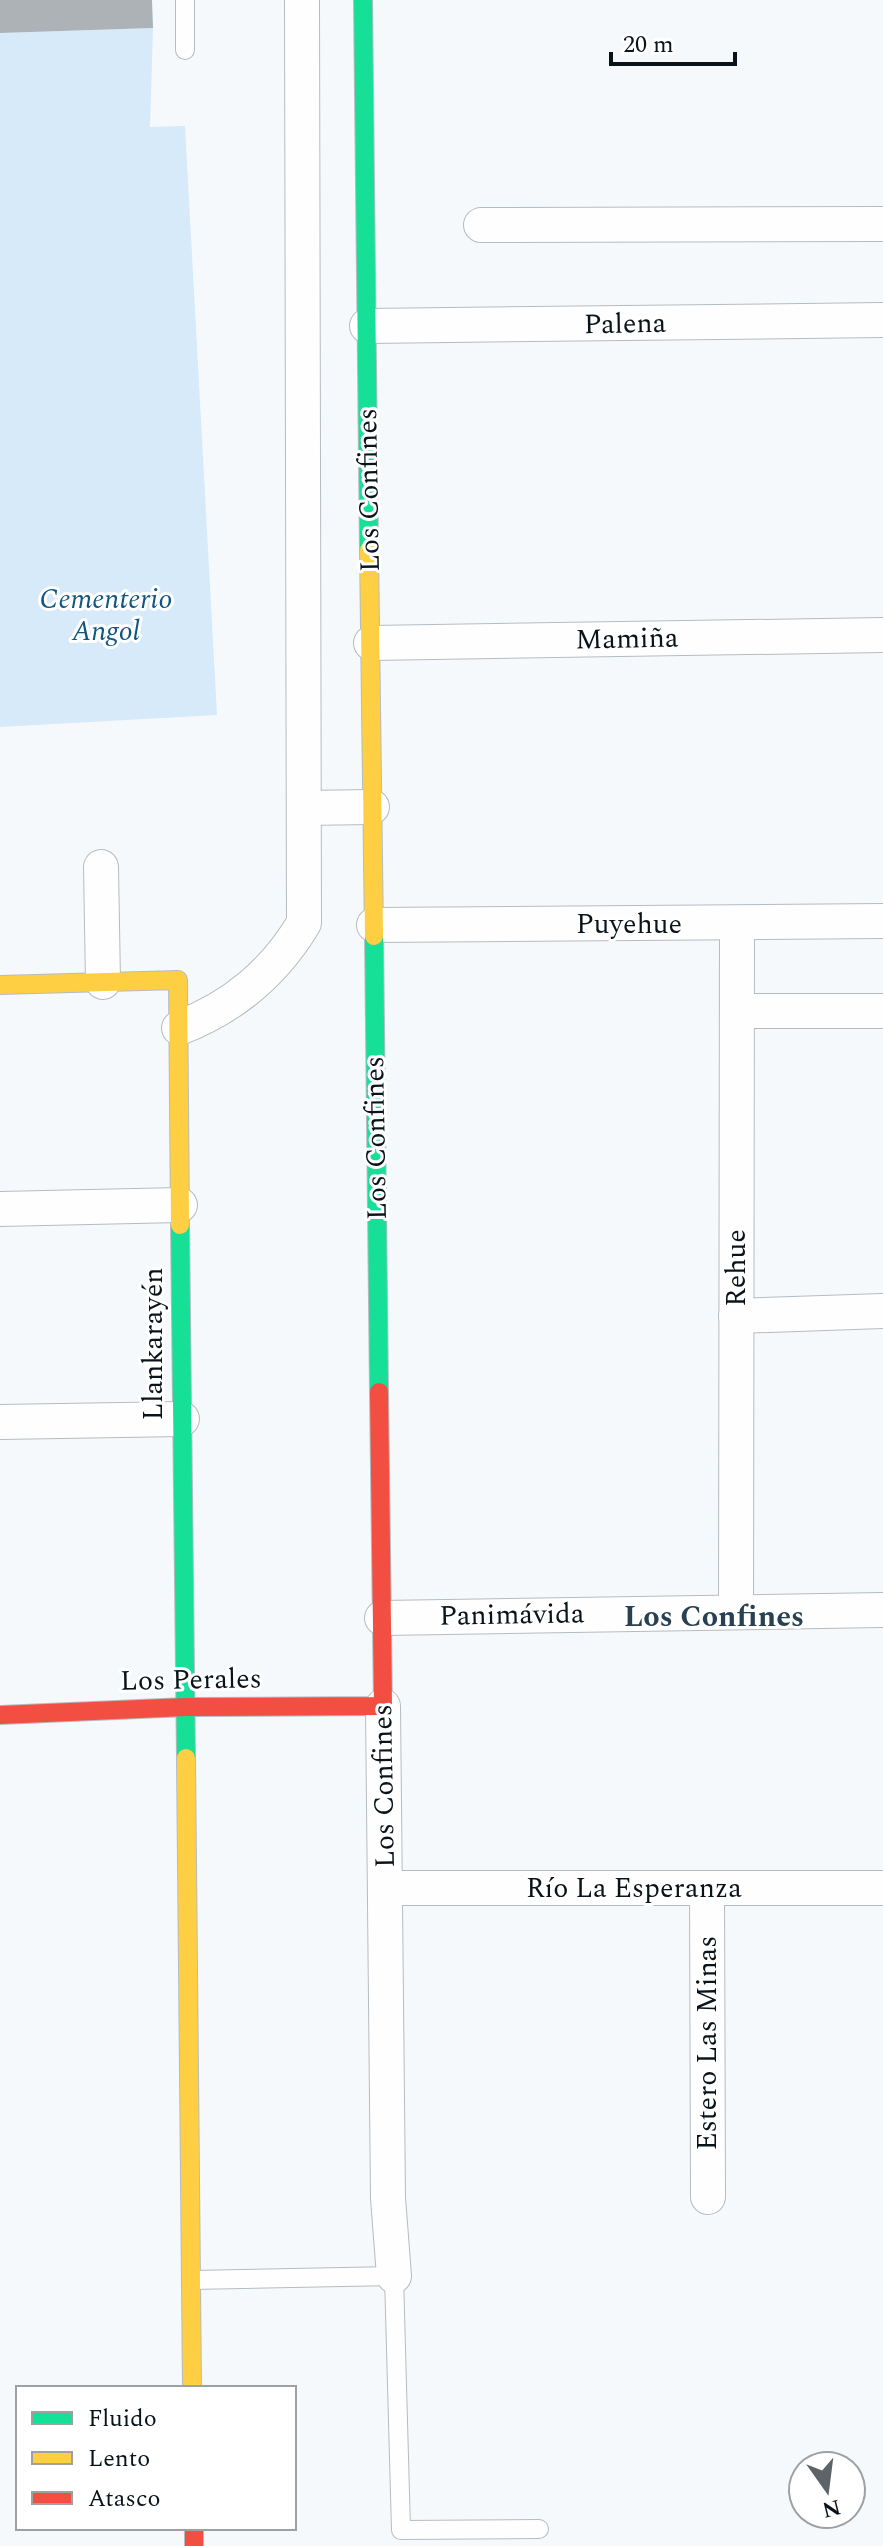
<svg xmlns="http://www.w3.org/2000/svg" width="883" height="2546" viewBox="0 0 883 2546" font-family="Spectral,serif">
<rect width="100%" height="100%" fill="#f6f9fb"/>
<path fill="#d6eaf9" d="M153,28L150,127L185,126L217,715L0,727V33Z"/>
<path fill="#acb2b6" d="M0,0H152L153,28L0,33Z"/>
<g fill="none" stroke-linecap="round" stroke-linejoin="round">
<g stroke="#b5bcc1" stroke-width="20">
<g id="lane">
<path d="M185,0V50"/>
<path d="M191,2280L394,2276L401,2530L539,2529"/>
</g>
</g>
<g stroke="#b5bcc1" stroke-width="36">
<g id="street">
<path d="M481,225L883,224"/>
<path d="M367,326L883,320"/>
<path d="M371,643L883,635"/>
<path d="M304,808L372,807"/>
<path d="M101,867L103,982"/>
<path d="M374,925L883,921"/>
<path d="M737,1011H883"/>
<path d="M179,1028C234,1007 274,973 304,923L302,0"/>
<path d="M0,1209L180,1205"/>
<path d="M736,1316L883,1311"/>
<path d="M0,1422L182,1419"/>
<path d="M736,1612L737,924"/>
<path d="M382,1618L883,1610"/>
<path d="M383,1706L388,2198L394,2276"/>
<path d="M385,1888H883"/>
<path d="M707,1888L708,2197"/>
</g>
</g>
<g stroke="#b5bcc1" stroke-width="20">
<g id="fast">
<path d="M363,0L369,550"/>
<path d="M374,936L379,1392"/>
<path d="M180,1225L186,1758"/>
</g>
</g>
<g stroke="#b5bcc1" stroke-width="20">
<g id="slow">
<path d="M369,550L374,936"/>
<path d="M0,985L178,980L180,1225"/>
<path d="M186,1758L192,2388"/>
</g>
</g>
<g stroke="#b5bcc1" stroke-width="20">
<g id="jam">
<path d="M0,1715L186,1707L383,1706L379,1392"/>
<path d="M194,2528V2546"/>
</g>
</g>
<use href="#lane" stroke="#fefefe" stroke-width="18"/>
<use href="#street" stroke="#fefefe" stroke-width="34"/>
<use href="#fast" stroke="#16e098" stroke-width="18"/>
<use href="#slow" stroke="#ffcf43" stroke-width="18"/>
<use href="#jam" stroke="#f24e42" stroke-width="18"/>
</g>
<g text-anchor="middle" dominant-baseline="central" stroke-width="6" stroke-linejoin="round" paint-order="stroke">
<g font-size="28" fill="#09131a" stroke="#fff">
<text transform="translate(625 324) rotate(-1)">Palena</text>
<text transform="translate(369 490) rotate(-91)">Los Confines</text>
<text transform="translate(627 639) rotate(-1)">Mamiña</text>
<text x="629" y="924">Puyehue</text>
<text transform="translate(376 1138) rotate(-91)">Los Confines</text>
<text transform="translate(736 1268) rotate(-90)">Rehue</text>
<text transform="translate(153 1344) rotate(-90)">Llankarayén</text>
<text transform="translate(512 1615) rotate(-1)">Panimávida</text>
<text transform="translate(191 1680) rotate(-1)">Los Perales</text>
<text transform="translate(384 1786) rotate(-91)">Los Confines</text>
<text x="634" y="1888">Río La Esperanza</text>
<text transform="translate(707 2043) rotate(-90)">Estero Las Minas</text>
</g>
<g font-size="28" font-style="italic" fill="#10567e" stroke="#fff">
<text x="106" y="599">Cementerio<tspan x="106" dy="32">Angol</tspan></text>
</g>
<g font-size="30" font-weight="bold" fill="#284152" stroke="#fff">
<text x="714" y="1617">Los Confines</text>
</g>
</g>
<rect x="16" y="2386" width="280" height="144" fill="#ffffff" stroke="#9da1a3" stroke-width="2"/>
<rect x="32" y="2412" width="40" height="12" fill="#16e098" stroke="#9da1a3" stroke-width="2"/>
<text x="88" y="2426" font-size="24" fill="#09131a">Fluido</text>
<rect x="32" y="2452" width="40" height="12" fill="#ffcf43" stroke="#9da1a3" stroke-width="2"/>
<text x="88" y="2466" font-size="24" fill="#09131a">Lento</text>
<rect x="32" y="2492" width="40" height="12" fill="#f24e42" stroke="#9da1a3" stroke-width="2"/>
<text x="88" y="2506" font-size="24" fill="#09131a">Atasco</text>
<g transform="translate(827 2490) rotate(166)"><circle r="38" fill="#ffffff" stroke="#9da1a3" stroke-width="2"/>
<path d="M0-6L14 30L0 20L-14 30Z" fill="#5c6469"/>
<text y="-12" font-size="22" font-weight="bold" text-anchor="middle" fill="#09131a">N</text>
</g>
<path d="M611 52v12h124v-12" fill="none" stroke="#09131a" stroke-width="4"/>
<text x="623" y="52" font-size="24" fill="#09131a" stroke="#ffffff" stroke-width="6" paint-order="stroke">20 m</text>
</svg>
